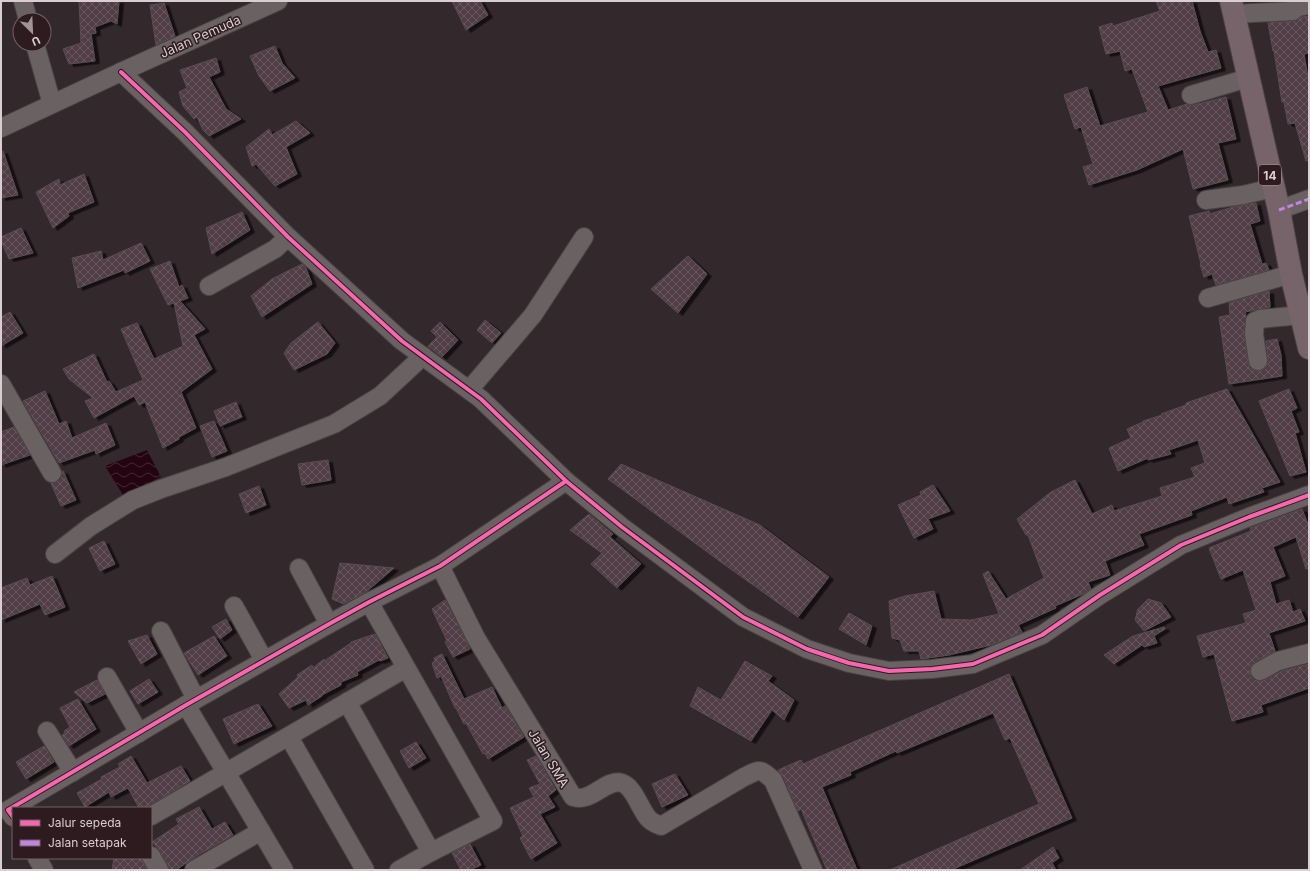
<svg xmlns="http://www.w3.org/2000/svg" width="1310" height="871" viewBox="0 0 1310 871" font-family="Inter,sans-serif">
<defs>
<pattern id="water-waves" width="16" height="10" patternUnits="userSpaceOnUse"><rect width="16" height="10" fill="#250411"/><path d="M0 5q4-4 8 0t8 0" fill="none" stroke="#442733"/></pattern>
<pattern id="building-cross-hatch" width="8" height="8" patternUnits="userSpaceOnUse"><rect width="8" height="8" fill="#513e44"/><path d="M0 0l8 8M0 8l8-8" fill="none" stroke="#69595e"/></pattern>
<filter id="shadow"><feDropShadow dx="4.5" dy="2.5" stdDeviation="0" flood-color="#0009"/></filter>
</defs>
<rect width="100%" height="100%" fill="#33282b"/>
<path fill="url(#water-waves)" d="M147,450L161,477L123,495L105,466Z"/>
<g fill="url(#building-cross-hatch)" stroke="#584e51" filter="url(#shadow)">
<path d="M79,1H119L117,24L111,21L95,27L96,33L91,34L95,61L69,64L63,49L81,43Z"/>
<path d="M452,1H480L488,15L466,30Z"/>
<path d="M1156,1H1192L1200,31L1208,52L1216,50L1221,68L1158,86L1168,110L1187,104L1194,105L1226,97L1236,139L1218,143L1228,180L1193,189L1183,149L1137,170L1089,185L1083,167L1093,164L1081,127L1075,129L1064,95L1087,87L1100,126L1148,112L1132,69L1125,71L1120,51L1106,54L1099,27L1112,23L1113,26L1160,11Z"/>
<path d="M164,3L175,36L156,45L150,5Z"/>
<path d="M1309,16V53L1304,54L1309,84V160L1306,161L1295,123L1288,124L1284,102H1282L1274,51H1273L1268,23L1294,21L1302,17Z"/>
<path d="M275,46L282,63L295,78L270,91L259,76L250,56Z"/>
<path d="M216,58L220,72L209,77L226,109L241,119L209,136L203,130L197,117L194,119L183,106L179,92L187,88L180,70Z"/>
<path d="M296,121L310,133L286,147L297,174L275,186L256,164L252,166L246,147L269,129L272,135Z"/>
<path d="M3,151L18,195L1,198V152Z"/>
<path d="M84,174L94,202L68,213L69,216L53,228L36,192L59,179L60,185Z"/>
<path d="M1256,203L1260,221L1250,224L1262,264L1266,263L1269,270L1216,285L1212,274L1204,277L1200,264H1201L1189,216L1209,211L1210,214L1233,207Z"/>
<path d="M242,212L250,230L212,254L206,228Z"/>
<path d="M21,228L33,253L9,259L1,241V237Z"/>
<path d="M141,243L150,261L125,273L124,270L78,288L72,258L101,251L103,260Z"/>
<path d="M688,256L707,274L678,313L651,289Z"/>
<path d="M170,261L179,287L182,285L188,298L180,301L205,329L194,335L212,369L181,392L196,428L179,437V439L163,448L145,402L139,405L134,396L94,418L85,401L93,398L69,379L63,369L94,354L107,382L109,381L116,392L143,380L121,329L137,323L154,359L183,346L174,303L168,305L150,269Z"/>
<path d="M302,264L306,268L312,284L262,317L251,296L272,279Z"/>
<path d="M1269,291L1270,307L1245,312L1246,317L1244,335L1248,363L1250,368L1255,371H1260L1265,369L1268,364V360L1266,341L1277,339L1281,355L1282,376L1229,384L1219,317L1230,315L1229,303Z"/>
<path d="M10,312L23,333L1,346V317Z"/>
<path d="M485,320L501,333L492,343L477,330Z"/>
<path d="M318,322L335,343L327,354L294,370L284,353L291,343Z"/>
<path d="M440,322L458,340L442,357L428,346L437,337L431,331Z"/>
<path d="M1227,389L1280,482L1262,488L1264,492L1229,504L1227,497L1191,511L1192,515L1139,534L1144,545L1105,561L1110,575L1088,582L1091,589L1083,594L1055,606L1056,608L1018,625L1022,632L991,645L949,655L921,659L919,651H904L900,640L892,638L889,601L905,596L934,591L941,619L971,620L999,614L983,574L988,571L1006,599L1044,578L1028,535H1026L1017,519L1051,492L1075,480L1092,514L1112,505L1114,511L1162,496L1160,488L1195,477L1191,468L1205,463L1198,440L1169,450L1171,454L1148,460V458L1118,471L1109,448L1131,438L1127,429L1143,422V421L1162,415L1161,414L1186,405V403Z"/>
<path d="M1289,389L1297,408L1291,411L1299,432L1295,433L1306,472L1290,476L1259,401Z"/>
<path d="M45,391L59,424L66,421L72,438L106,423L115,445L96,454L95,450L59,463L23,401Z"/>
<path d="M236,402L242,417L220,426L214,411Z"/>
<path d="M214,421L227,451L212,457L200,426Z"/>
<path d="M14,427L30,455L1,465V432Z"/>
<path d="M328,460L331,480L302,485L298,464Z"/>
<path d="M621,464L760,525L829,577L798,617L725,565L608,479Z"/>
<path d="M62,471H63L76,500L61,506L51,483L57,482L61,479Z"/>
<path d="M933,485L950,511L928,519L933,529L914,538L898,505L921,495L920,492Z"/>
<path d="M259,486L266,505L246,513L239,494Z"/>
<path d="M1302,509L1309,527V568L1306,569L1296,537L1273,547L1285,576L1270,582L1276,604L1289,600L1293,612L1300,609L1305,621L1269,633L1275,651L1255,662L1251,666L1250,671L1251,676L1254,680L1260,681L1265,680L1282,671L1309,664V688L1261,705L1263,712L1232,721L1214,654L1203,657L1197,636L1246,623L1243,614L1256,610L1243,570L1221,579L1209,548L1251,531L1250,528Z"/>
<path d="M589,514L613,534L610,537L641,564L617,588L591,564L602,553L570,530Z"/>
<path d="M104,541L115,564L100,571L89,548Z"/>
<path d="M340,563L394,568L366,592L343,604L332,599Z"/>
<path d="M52,576L65,607L45,615L40,604L1,620V588L27,578L30,585Z"/>
<path d="M1148,599L1161,603L1171,617L1144,631L1135,620L1138,609Z"/>
<path d="M445,600L470,649L453,657L445,642L447,641L432,609Z"/>
<path d="M849,613L872,626L866,645L839,629Z"/>
<path d="M226,619L232,630L220,639L212,627Z"/>
<path d="M1164,627L1165,629L1154,636L1157,643L1144,647L1142,645L1114,664L1104,655L1133,636Z"/>
<path d="M375,634L388,658L380,661L379,660L357,672L358,675L341,682V685L322,695V696L308,705L306,700L289,708L279,694L298,677L297,675L312,665L313,668L324,659V661L351,643V642Z"/>
<path d="M147,635L157,654L141,664L128,641Z"/>
<path d="M214,636L227,656L198,675L184,653Z"/>
<path d="M442,654L464,699L492,687L502,708L505,706L524,737L488,759L485,753L483,754L466,723L464,724L456,708H455L441,676L437,678L432,663L435,661L434,658Z"/>
<path d="M745,661L772,676L768,681L794,700L784,720L772,710L751,741L690,706L698,687L721,700Z"/>
<path d="M1009,674L1072,818L951,870H890L1039,804L1010,738L1005,740L993,713L897,753L896,751L850,772L851,775L822,787L857,870H827L801,809L798,811L783,776L778,770L801,760L803,764Z"/>
<path d="M149,679L158,692L138,704L130,691Z"/>
<path d="M97,680L105,694L87,703L74,692Z"/>
<path d="M78,699L96,729L69,746L62,735L65,733L64,731L70,727L60,708Z"/>
<path d="M258,704L272,726L234,744L223,719Z"/>
<path d="M416,742L426,758L409,768L400,751Z"/>
<path d="M44,746L54,762L26,779L16,762Z"/>
<path d="M131,756L147,783L181,766L190,781L145,808H139L128,788L111,797L109,792L85,807L77,793L102,779L101,777L120,767L118,764Z"/>
<path d="M536,756L556,790L548,796L555,807L540,814L557,843L531,859L520,838L523,836L510,808L534,797L529,788L540,784L527,760Z"/>
<path d="M675,774L688,795L662,807L652,784Z"/>
<path d="M199,807L212,829L225,822L233,835L198,855L176,870H169L168,865L160,851L152,842L179,824L176,819Z"/>
<path d="M470,844L481,865L470,870H461L452,853Z"/>
<path d="M1053,847L1059,858L1052,863L1056,870H1020Z"/>
<path d="M114,858H141L147,870H112Z"/>
</g>
<g fill="none" stroke-linecap="round" stroke-linejoin="round">
<g stroke="#4c4346" stroke-width="20">
<g id="minor">
<path d="M23,1L28,20"/>
<path d="M1234,14L1293,11L1298,7L1309,5"/>
<path d="M35,44L52,104"/>
<path d="M121,72L185,132L288,237L402,341L481,399L566,481L622,527L743,617L807,649L849,663L889,671L932,669L973,664L1042,635L1100,595L1181,545L1249,517L1309,495"/>
<path d="M1191,95L1248,78"/>
<path d="M1,128L121,72L278,1"/>
<path d="M1206,200L1243,195L1273,188"/>
<path d="M1279,210L1309,199"/>
<path d="M209,286L275,249L288,237"/>
<path d="M1208,298L1291,274"/>
<path d="M1258,361L1254,334L1255,321L1260,319L1301,315"/>
<path d="M1,384L52,473"/>
<path d="M469,390L533,315L584,237"/>
<path d="M55,554L91,526L133,500L161,489L226,467L334,424L380,396L423,356"/>
<path d="M440,566L476,638L573,797C592,803 606,778 622,783C634,787 640,809 648,818C651,822 656,824 661,826L744,777C761,769 759,768 773,780L813,870"/>
<path d="M299,568L329,624"/>
<path d="M369,602L493,821L431,852L399,870"/>
<path d="M234,606L264,660"/>
<path d="M161,631L196,699"/>
<path d="M1260,671L1278,661L1309,653"/>
<path d="M107,677L139,733"/>
<path d="M347,702L431,852"/>
<path d="M186,705L284,870"/>
<path d="M47,731L73,772"/>
<path d="M289,737L365,870"/>
<path d="M151,816L406,668"/>
<path d="M13,817L8,810L186,705L329,624L369,602L440,566L566,481"/>
<path d="M151,856L159,870"/>
<path d="M37,858L44,870"/>
<path d="M194,870L261,831"/>
</g>
</g>
<g stroke="#4c4346" stroke-width="24">
<path id="highway" d="M1231,1L1279,210L1291,274L1309,348"/>
</g>
<use href="#minor" stroke="#6a6163" stroke-width="18"/>
<use href="#highway" stroke="#76646a" stroke-width="22"/>
<path stroke="#c483df" stroke-width="3" stroke-dasharray="6 3" stroke-linecap="butt" d="M1279,210L1309,199"/>
<g stroke="#2d1b20" stroke-width="6">
<g id="cycleway">
<path d="M121,72L185,132L288,237L402,341L481,399L566,481L622,527L743,617L807,649L849,663L889,671L932,669L973,664L1042,635L1100,595L1181,545L1249,517L1309,495"/>
<path d="M13,817L8,810L186,705L329,624L369,602L440,566L566,481"/>
</g>
</g>
<use href="#cycleway" stroke="#f766af" stroke-width="4"/>
</g>
<g text-anchor="middle" dominant-baseline="central" stroke-width="3" stroke-linejoin="round" paint-order="stroke">
<rect fill="#2d1b20" stroke="#a7989d" stroke-width="1" x="1259" y="165" width="22" height="20" rx="3"/>
<g font-size="12" font-weight="bold" fill="#dbced2">
<text x="1270" y="175">14</text>
</g>
<g font-size="13" fill="#dbced2" stroke="#2d1b20">
<text transform="translate(200 36) rotate(-24)">Jalan Pemuda</text>
<text transform="translate(549 758) rotate(59)">Jalan SMA</text>
</g>
</g>
<rect width="1310" height="871" fill="none" stroke="#dbced2" stroke-width="4"/>
<rect x="12" y="807" width="140" height="52" fill="#2d1b20" stroke="#736367"/>
<rect x="20" y="820" width="20" height="6" fill="#f766af" stroke="#736367"/>
<text x="48" y="827" font-size="12" fill="#dbced2">Jalur sepeda</text>
<rect x="20" y="840" width="20" height="6" fill="#c483df" stroke="#736367"/>
<text x="48" y="847" font-size="12" fill="#dbced2">Jalan setapak</text>
<g transform="translate(32 32) rotate(156)"><circle r="19" fill="#2d1b20" stroke="#736367"/>
<path d="M0-3L7 15L0 10L-7 15Z" fill="#a09498"/>
<text y="-6" font-size="11" font-weight="bold" text-anchor="middle" fill="#dbced2">U</text>
</g>
</svg>
